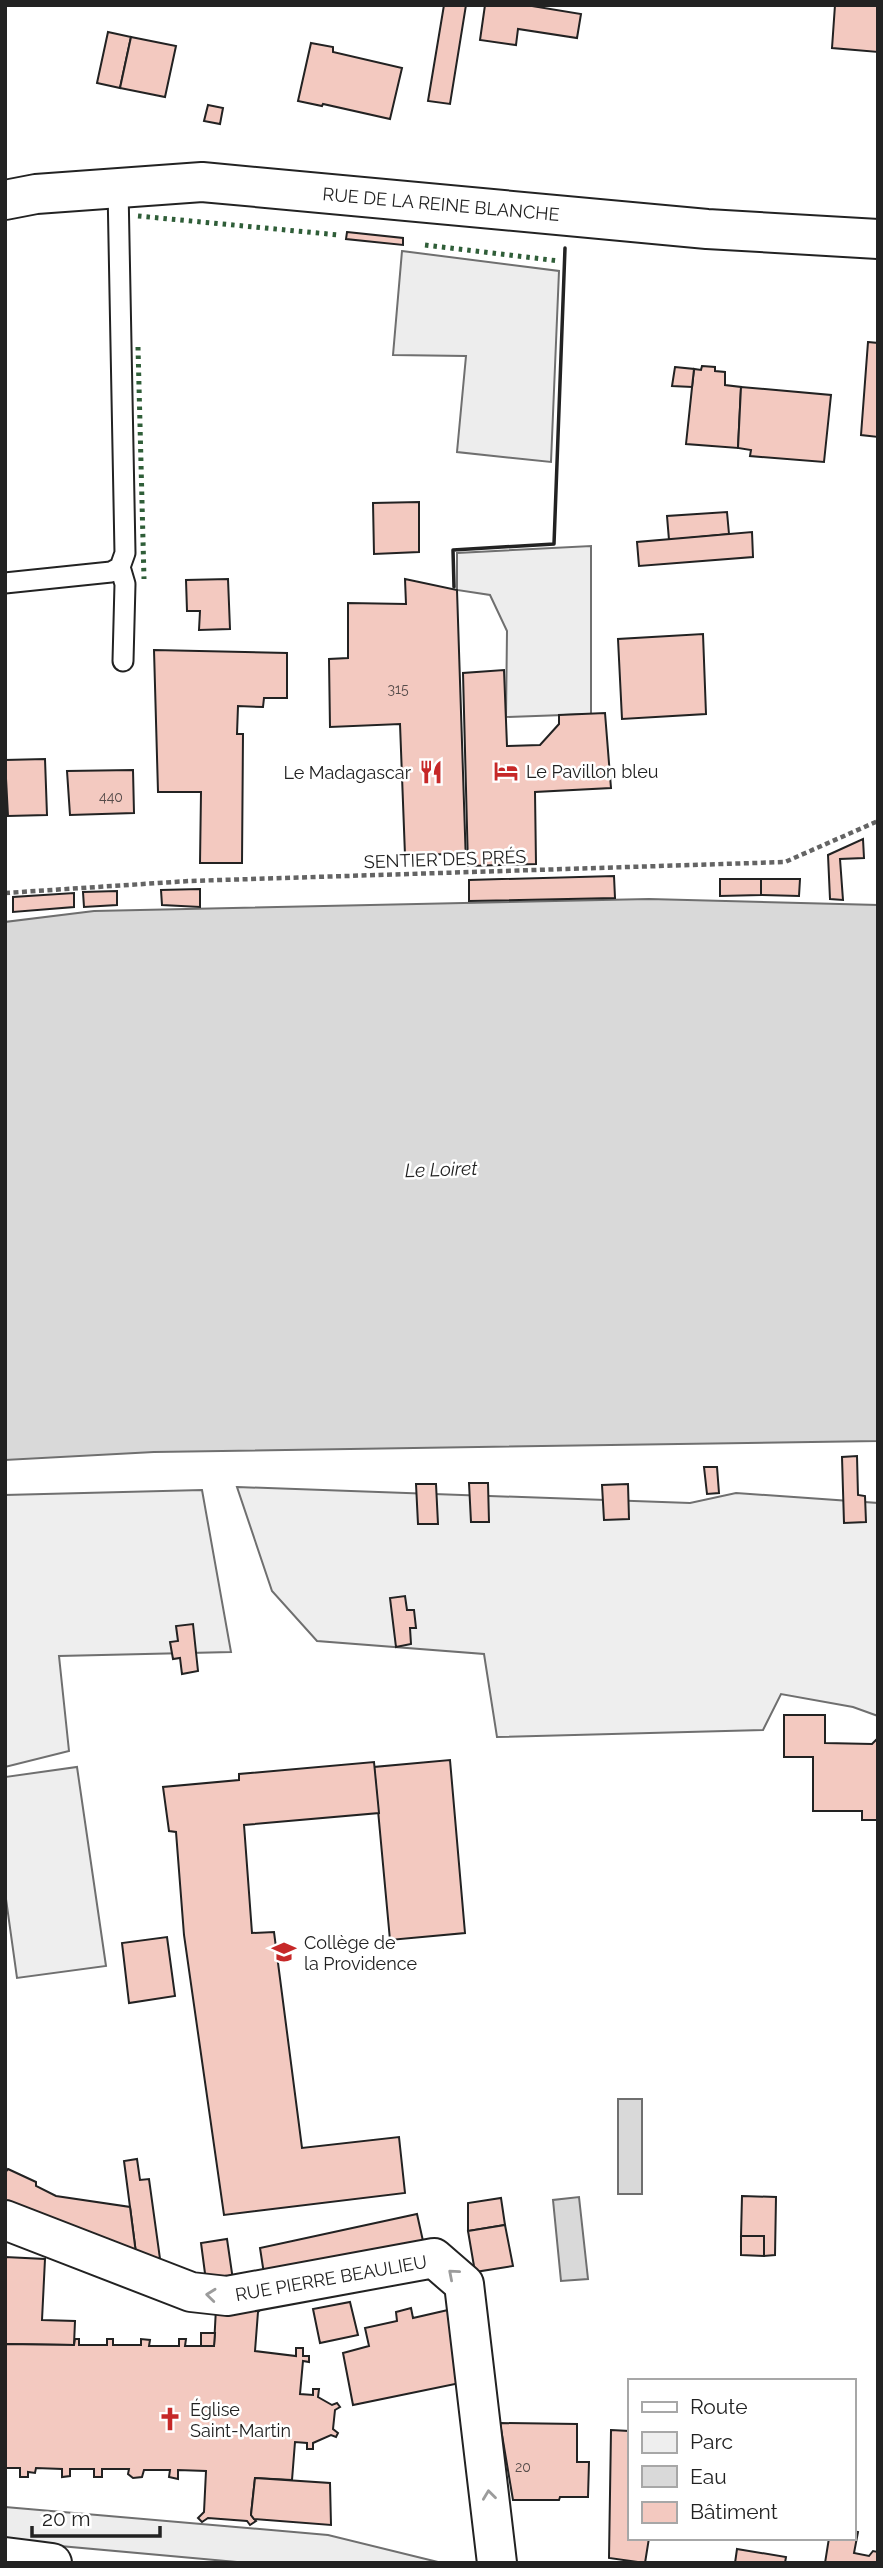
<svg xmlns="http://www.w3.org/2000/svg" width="883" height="2568" viewBox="0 0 883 2568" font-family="Raleway,sans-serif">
<rect width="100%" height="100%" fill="#fff"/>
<g fill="#eee" stroke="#6f6f6f" stroke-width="2">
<path d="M237,1487L690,1503L736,1493L878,1503V1716L853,1707L781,1694L763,1730L497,1737L484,1654L317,1641L272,1591Z"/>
<path d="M202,1490L231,1652L59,1656L69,1751L5,1767V1495Z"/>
<path d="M77,1767L106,1966L17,1978L5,1892V1777Z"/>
</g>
<g fill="#ededed" stroke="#6f6f6f" stroke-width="2">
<path d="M402,251L559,271L551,462L457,452L466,356L393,355Z"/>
<path d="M591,546V714L506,717L507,631L490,595L457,590V553Z"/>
<path d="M5,2507L328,2535L442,2563H248L5,2541Z"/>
</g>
<g fill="#d9d9d9" stroke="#6f6f6f" stroke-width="2">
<path d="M649,899L878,905V1441L154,1452L5,1460V922L94,911Z"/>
<rect x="618" y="2099" width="24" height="95"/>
<path d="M579,2197L588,2279L561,2281L553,2200Z"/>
</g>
<g fill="#f3c9c0" stroke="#222" stroke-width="2">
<path d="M444,5H466L450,104L428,101Z"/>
<path d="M485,5H526L581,14L577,38L518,29L516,45L480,40Z"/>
<path d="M835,5L878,6V52L832,48Z"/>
<path d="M108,32L131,37L120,88L97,83Z"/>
<path d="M131,37L176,46L165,97L120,88Z"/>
<path d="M311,43L333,47V52L402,68L390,119L323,104L322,106L298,101Z"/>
<path d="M208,105L223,108L220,124L204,121Z"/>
<path d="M347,232L403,238V245L346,239Z"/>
<path d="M868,342L878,343V437L861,435Z"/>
<path d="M702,366L715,367V371L725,372V385L741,387L738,448L686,444L694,369L701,370Z"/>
<path d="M675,367L694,369L692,387L672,386Z"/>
<path d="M741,387L831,395L824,462L750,456L751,450L738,448Z"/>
<path d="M419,502V552L374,554L373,503Z"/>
<path d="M727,512L729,534L669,540L667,516Z"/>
<path d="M752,532L753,557L639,566L637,542Z"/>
<path d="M228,579L230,629L199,630L200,611H187L186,580Z"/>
<path d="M405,579L457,590L466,864H454V854L405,855L400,724L330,727L329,659L348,658V603L406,604Z"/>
<path d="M703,634L706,714L622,719L618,639Z"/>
<path d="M154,650L287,653V698H264L263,707L238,706L237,734H243L242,863H200L201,792H158Z"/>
<path d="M504,670L507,746L540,745L559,724V715L605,713L611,788L535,792L536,864L468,866L463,673Z"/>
<path d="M45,759L47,815L8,816L5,760Z"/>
<path d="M133,770L134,813L70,815L67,771Z"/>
<path d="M863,839L864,858L840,859L843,900L830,899L828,855Z"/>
<path d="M614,876L615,898L469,901V880Z"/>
<path d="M720,879H761V895L720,896Z"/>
<path d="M761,879H800L799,896L761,895Z"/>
<path d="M200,889V907L162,905L161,890Z"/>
<path d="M117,891V905L84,907L83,892Z"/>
<path d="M74,893V907L13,912V897Z"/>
<path d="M857,1456L858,1495L865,1496L866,1522L844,1523L842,1457Z"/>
<path d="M704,1467H717L719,1493L707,1494Z"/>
<path d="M469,1483H488L489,1522H471Z"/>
<path d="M416,1484H436L438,1524H418Z"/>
<path d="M628,1484L629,1519L604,1520L602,1485Z"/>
<path d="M405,1596L407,1610H414L416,1628H410L411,1644L396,1647L390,1598Z"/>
<path d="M193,1624L198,1671L182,1674L180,1658L173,1659L170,1642L178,1641L176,1626Z"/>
<path d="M784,1715H825V1743L872,1744L878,1738V1820H862V1811H813V1757H784Z"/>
<path d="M450,1760L465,1933L390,1940L374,1767Z"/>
<path d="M374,1762L379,1813L244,1825L252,1933L274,1932L302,2148L399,2137L405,2193L224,2215L184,1935L176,1832L169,1831L163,1787L239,1780V1774Z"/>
<path d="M167,1937L175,1996L129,2003L122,1943Z"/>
<path d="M137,2159L140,2180L149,2179L161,2266L137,2261L124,2161Z"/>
<path d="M8,2169L36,2182V2186L56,2196L130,2207L137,2261L5,2205V2173Z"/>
<path d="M742,2196L776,2197L775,2255L764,2256V2236H741Z"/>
<path d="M501,2198L505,2225L468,2231V2203Z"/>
<path d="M417,2214L423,2241L264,2274L260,2248Z"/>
<path d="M505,2225L513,2266L475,2272L468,2231Z"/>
<path d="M741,2236H764V2256L741,2255Z"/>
<path d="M227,2239L233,2280L206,2281L201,2243Z"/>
<path d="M5,2257L45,2259L42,2320L75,2321L74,2345L5,2344Z"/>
<path d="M350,2302L358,2335L320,2343L313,2309Z"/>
<path d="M216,2308L261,2309L258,2312L255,2351L296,2356V2348H303V2356H309V2362L303,2361L300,2394L313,2395V2389H319L318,2397L332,2405L337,2403L340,2407L335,2410L333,2429L338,2433L336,2437L331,2435L313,2443V2449H307V2443L295,2442L292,2480L255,2478L251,2515L256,2521L250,2525L247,2521L208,2518L202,2522L198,2518L204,2512L206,2471L178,2470V2479L169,2477L170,2470H144L142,2477L133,2478L128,2474L129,2469H102V2477H94V2469H70V2476L62,2477V2469L36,2468L35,2473L28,2472V2477H20V2468H5V2344L74,2345L75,2339H79V2345H107V2339H113V2345H141V2339L150,2340L149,2346H179V2339H186L185,2346H214Z"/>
<path d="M411,2308L413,2318L448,2310L460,2383L353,2405L343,2353L369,2346L365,2328L397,2321L396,2312Z"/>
<path d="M201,2333H215L214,2346H201Z"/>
<path d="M500,2423L577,2424V2462H589L588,2497H560L559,2500H513Z"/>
<path d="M611,2430L629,2431V2538H649L645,2563L609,2558Z"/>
<path d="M255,2478L330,2483L331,2525L254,2519L251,2515Z"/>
<path d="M853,2531L858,2532L854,2553L869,2556L873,2551L878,2552V2563H825L829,2538H853Z"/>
<path d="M737,2549L786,2557L785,2563H735Z"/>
</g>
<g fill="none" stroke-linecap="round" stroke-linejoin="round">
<g stroke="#222" stroke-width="23">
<g id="lane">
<path d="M120,567L125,584L123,661"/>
<path d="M5,583L111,572L120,567L125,553L118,188"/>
</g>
</g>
<g stroke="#222" stroke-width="42">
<path id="street" d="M5,2220L191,2292L227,2296L434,2258L464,2284L497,2563"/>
</g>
<g stroke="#222" stroke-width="42">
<g id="secondary">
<path d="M5,200L36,194L202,182L707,229L878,239"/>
<path d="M5,2557L52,2563"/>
</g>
</g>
<path stroke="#646464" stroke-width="4.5" stroke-dasharray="5 3.5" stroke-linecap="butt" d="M5,893L189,881L785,862L878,821"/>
<use href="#lane" stroke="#fff" stroke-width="19"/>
<use href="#street" stroke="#fff" stroke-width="38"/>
<use href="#secondary" stroke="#fff" stroke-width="38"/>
<g stroke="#2f5e38" stroke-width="5" stroke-dasharray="3.5 5" stroke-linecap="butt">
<path d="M138,216L339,235"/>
<path d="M425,245L559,261"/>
<path d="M138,347L144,579"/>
</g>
<path stroke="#222" stroke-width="3.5" d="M454,587L453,550L554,544L565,248"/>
</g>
<defs><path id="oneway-chevron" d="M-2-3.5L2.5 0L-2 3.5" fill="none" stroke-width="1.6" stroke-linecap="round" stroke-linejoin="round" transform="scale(1.75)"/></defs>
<g stroke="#9c9c9c">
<use href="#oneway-chevron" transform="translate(453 2274) rotate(-139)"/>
<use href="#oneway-chevron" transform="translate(211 2295) rotate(-174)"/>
<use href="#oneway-chevron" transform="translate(489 2495) rotate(-97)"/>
</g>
<defs>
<g id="hotel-bare" transform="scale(1.89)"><path d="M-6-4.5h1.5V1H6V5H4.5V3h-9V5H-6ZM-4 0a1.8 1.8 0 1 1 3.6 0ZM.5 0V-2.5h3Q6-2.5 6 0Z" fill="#c62828" stroke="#fff" stroke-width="2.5" paint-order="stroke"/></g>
<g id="restaurant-bare" transform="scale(1.89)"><path d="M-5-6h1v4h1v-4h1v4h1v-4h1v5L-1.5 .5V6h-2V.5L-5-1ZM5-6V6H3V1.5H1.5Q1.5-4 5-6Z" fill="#c62828" stroke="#fff" stroke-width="2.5" paint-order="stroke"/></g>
<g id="school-bare" transform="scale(1.89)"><path d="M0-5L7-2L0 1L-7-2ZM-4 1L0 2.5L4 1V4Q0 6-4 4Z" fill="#c62828" stroke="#fff" stroke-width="2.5" paint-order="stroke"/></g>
<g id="church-bare" transform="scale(1.89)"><path d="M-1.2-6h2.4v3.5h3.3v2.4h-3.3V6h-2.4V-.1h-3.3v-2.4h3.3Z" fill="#c62828" stroke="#fff" stroke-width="2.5" paint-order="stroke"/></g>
</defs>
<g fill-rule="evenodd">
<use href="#hotel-bare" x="506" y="771"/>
<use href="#restaurant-bare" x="431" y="772"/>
<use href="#school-bare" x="284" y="1952"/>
<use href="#church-bare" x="170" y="2419"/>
</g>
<g text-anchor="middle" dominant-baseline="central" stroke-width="5" stroke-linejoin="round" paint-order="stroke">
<g font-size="14" fill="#564c4a">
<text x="398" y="689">315</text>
<text x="111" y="797">440</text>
<text x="523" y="2467">20</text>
</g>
<g font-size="18" fill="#222" stroke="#fff">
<text transform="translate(441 204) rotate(5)">RUE DE LA REINE BLANCHE</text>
<text transform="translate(445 859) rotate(-2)">SENTIER DES PRÉS</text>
<text transform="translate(331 2278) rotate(-10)">RUE PIERRE BEAULIEU</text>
</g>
<g font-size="18" fill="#222" stroke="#fff" text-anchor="start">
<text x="526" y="771">Le Pavillon bleu</text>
<text x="411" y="772" text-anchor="end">Le Madagascar</text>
<text x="304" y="1942">Collège de<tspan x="304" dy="21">la Providence</tspan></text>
<text x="190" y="2409">Église<tspan x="190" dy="21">Saint-Martin</tspan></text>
</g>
<g font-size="19" font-style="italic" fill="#222" stroke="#fff">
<text transform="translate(441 1169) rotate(-2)">Le Loiret</text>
</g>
</g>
<rect width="883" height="2568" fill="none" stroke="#222222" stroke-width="14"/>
<rect x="628" y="2379" width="228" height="161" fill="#ffffff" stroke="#a7a7a7" stroke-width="2"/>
<rect x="642" y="2402" width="35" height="10" fill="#ffffff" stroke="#a7a7a7" stroke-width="2"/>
<text x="690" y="2414" font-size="21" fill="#222222">Route</text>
<rect x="642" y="2432" width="35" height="21" fill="#eeeeee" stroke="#a7a7a7" stroke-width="2"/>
<text x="690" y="2449" font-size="21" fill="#222222">Parc</text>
<rect x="642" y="2466" width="35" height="21" fill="#d9d9d9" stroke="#a7a7a7" stroke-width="2"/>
<text x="690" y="2484" font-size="21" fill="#222222">Eau</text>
<rect x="642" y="2502" width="35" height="21" fill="#f3c9c0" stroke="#a7a7a7" stroke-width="2"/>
<text x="690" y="2519" font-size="21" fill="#222222">Bâtiment</text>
<path d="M32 2526v10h128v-10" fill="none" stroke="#222222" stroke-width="3.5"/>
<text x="42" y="2526" font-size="21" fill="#222222" stroke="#ffffff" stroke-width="5" paint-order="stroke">20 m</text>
</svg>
